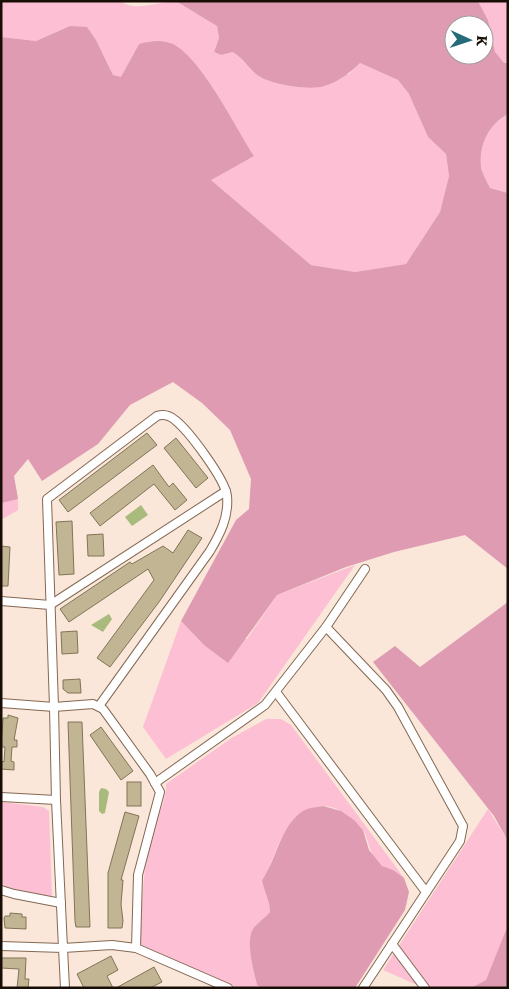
<svg xmlns="http://www.w3.org/2000/svg" width="509" height="989" viewBox="0 0 509 989" font-family="Literata,serif">
<rect width="100%" height="100%" fill="#fae7d9"/>
<g fill="#fcbfd3">
<path d="M1,1H120C137,13 158,0 177,2C191,6 205,18 217,26L219,38L214,52L221,55L233,52L246,61L256,73L349,74L360,63L398,80L409,94L428,137L446,154L449,176L440,212L406,264L355,272L311,265L211,180L139,44L121,78L113,75L96,40L70,26L36,41L1,37Z"/>
<path d="M478,1H508V63L504,64L495,52L488,20Z"/>
<path d="M508,114V193L490,188C487,182 482,173 481,167C479,145 488,125 508,114Z"/>
<path d="M1,447C10,468 19,487 18,510L1,520Z"/>
<path d="M355,565L258,703L166,759L143,727L181,621L204,645L247,639L277,595Z"/>
<path d="M266,719H281L291,725L404,878C397,873 386,869 381,865C369,855 370,844 364,831C361,826 354,822 350,818C326,797 306,806 288,828C276,843 273,864 262,880C264,892 270,900 270,912C265,918 257,923 253,929C245,942 254,972 257,985L262,988H235L150,951L140,944C142,911 142,877 149,844C153,825 167,802 166,784L230,739Z"/>
<path d="M1,802L43,807L49,811L52,896L16,891L1,884Z"/>
<path d="M488,809L508,841V925L486,981L471,988H424L383,970Z"/>
</g>
<g fill="#de9bb2" fill-rule="evenodd">
<path d="M176,1H478L488,20L495,52L504,63H508V114C488,125 479,145 481,167C482,173 487,182 490,188L508,193V569L465,535L394,552L346,567L277,595L228,663L204,645L181,621L236,520L249,509L251,479L230,430L202,403L173,382L130,405L98,444L42,481L28,459L14,476L18,499L1,503V37L36,41L70,26L87,27L96,40L113,75L121,77L139,44C151,41 161,39 173,44C202,59 235,127 254,156L211,180L311,265L355,272L406,264L440,212L449,176L446,154L428,137L409,94L398,80L360,63C350,73 338,82 324,86C308,91 268,84 256,74C247,66 245,60 233,52L221,55L214,52L219,38L217,26ZM454,25H484V55H454Z"/>
<path d="M508,602V841L494,816L373,662L395,646L420,667Z"/>
<path d="M323,806L341,811L354,820L363,830L369,850L382,866L393,870L404,878L409,892L405,910L355,988H262L257,985C254,972 245,941 253,929C257,923 265,918 270,912C270,900 264,892 262,880C277,859 280,826 303,811C308,808 317,807 323,806Z"/>
<path d="M508,925V988H471L486,980Z"/>
</g>
<g fill="#a9ba7d">
<path d="M141,505L148,515L132,526L125,517Z"/>
<path d="M109,614L112,619L103,632L91,625Z"/>
<path d="M101,788L106,789L109,792L105,813L102,814L99,811V792Z"/>
</g>
<g fill="#c2b594" stroke="#817556">
<path d="M147,433L157,445L68,512L59,500Z"/>
<path d="M176,438L208,478L196,488L164,448Z"/>
<path d="M153,465L169,487L173,483L187,500L175,510L154,484L100,526L90,513Z"/>
<path d="M72,521L74,574L59,575L56,522Z"/>
<path d="M188,530L202,538L159,602L110,667L97,658L154,580L148,569L69,622L60,609L130,562L132,564L163,546L173,553Z"/>
<path d="M103,534L104,556H88L87,535Z"/>
<path d="M1,546L10,547L8,586H1Z"/>
<path d="M77,631L78,653L62,654L61,632Z"/>
<path d="M80,679L81,693H68L63,689V680Z"/>
<path d="M8,715L18,718L14,740H17V747H12L11,761L14,762V770L1,769V761L4,762L5,747H1L3,718H8Z"/>
<path d="M68,722H82L90,927H76L75,921Z"/>
<path d="M101,727L133,771L121,780L90,735Z"/>
<rect x="127" y="782" width="14" height="24"/>
<path d="M125,812L139,816L121,880H123L121,904L123,921L122,928H108V873Z"/>
<path d="M10,913L22,914V917H26V929L5,928L4,918L5,916H10Z"/>
<path d="M111,956L118,970L107,976L113,988H84L77,974Z"/>
<path d="M1,958H26L25,979H29L28,988H17L19,969L1,968Z"/>
<path d="M154,967L162,982L150,988H116Z"/>
</g>
<g fill="none" stroke-linecap="round" stroke-linejoin="round">
<g stroke="#846853" stroke-width="10">
<g id="minor">
<path d="M1,601L50,605L226,491"/>
<path d="M326,627L386,690L398,707L463,826L460,841L363,988"/>
<path d="M276,692L426,892"/>
<path d="M1,703L54,707L47,499L157,416C163,414 169,415 175,420C189,431 225,479 227,496C229,517 220,534 210,551L99,706"/>
<path d="M155,783L265,705L326,627L365,569"/>
<path d="M1,797L56,800L54,707L93,704L103,709L150,774L160,792L138,875L136,948L228,988"/>
<path d="M56,800L63,948L112,945L136,948"/>
<path d="M1,890L14,894L61,903"/>
<path d="M392,944L425,988"/>
<path d="M1,946L63,948L65,988"/>
</g>
</g>
<use href="#minor" stroke="#fff" stroke-width="8"/>
</g>
<rect width="509" height="989" fill="none" stroke="#180e06" stroke-width="5"/>
<g transform="translate(469 40) rotate(93)"><circle r="24" fill="#ffffff" stroke="#a39f9b"/>
<path d="M0-4L9 19L0 12L-9 19Z" fill="#256b7a"/>
<text y="-8" font-size="14" font-weight="bold" text-anchor="middle" fill="#180e06">K</text>
</g>
</svg>
